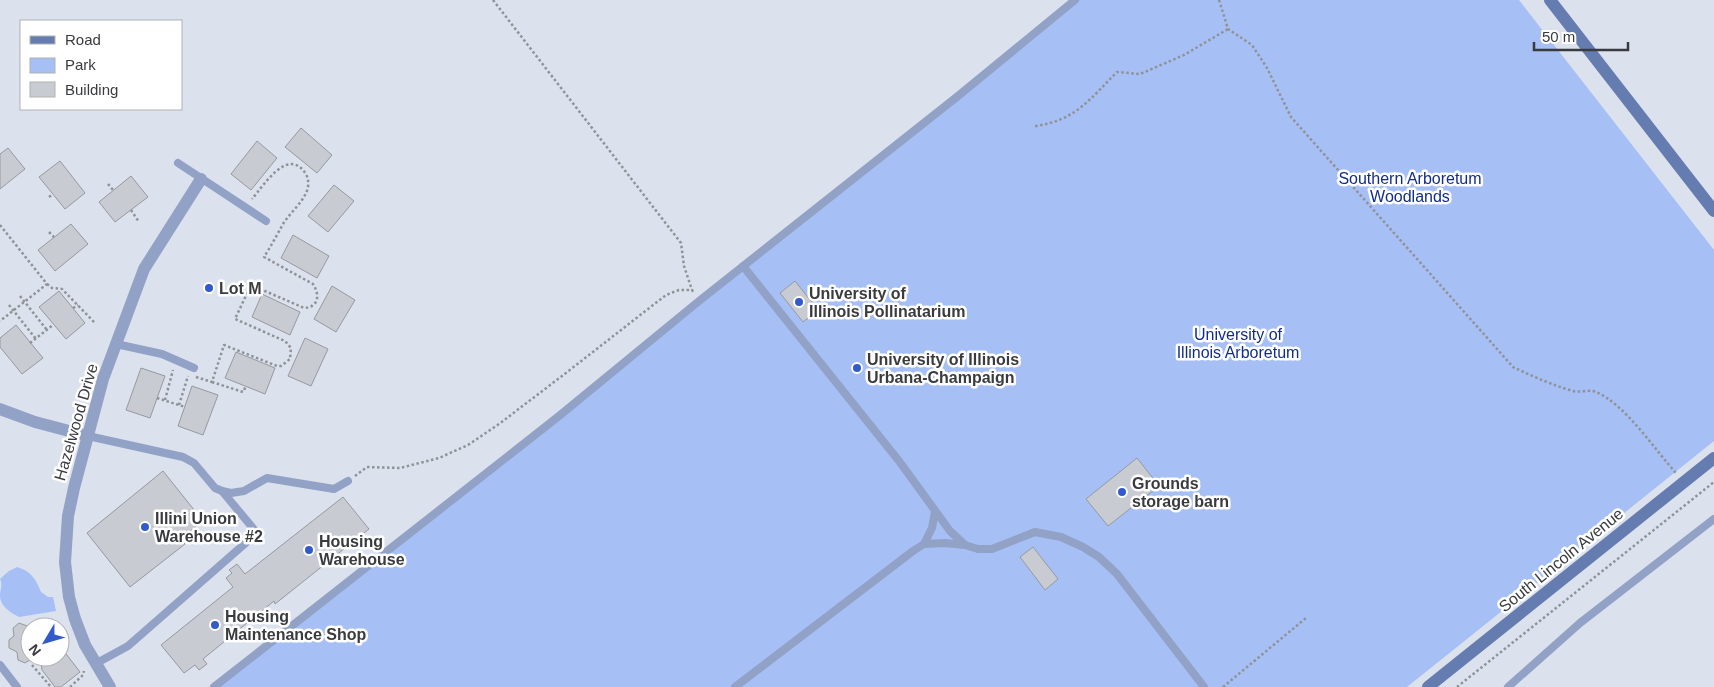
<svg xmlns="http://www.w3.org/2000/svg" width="1714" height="687" viewBox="0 0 1714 687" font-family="Helvetica,sans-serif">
<rect width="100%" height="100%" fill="#eaedf3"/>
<path fill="#dbe1ed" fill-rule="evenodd" d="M0,0H1714V687H0ZM21,21H181V109H21ZM30,627H60V657H30Z"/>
<g fill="#a6bff5">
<path d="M1077,0H1519L1714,250V441L1407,687H211L559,416Z"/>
<path d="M17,567C31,571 36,579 41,592L48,597H53L56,611L19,617C11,613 0,606 0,596C0,589 3,585 0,579L9,571Z"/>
</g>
<g fill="#c8cbd1" stroke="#96999f">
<path d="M301,128L332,155L317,173L285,147Z"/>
<path d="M257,141L277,158L251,190L231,174Z"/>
<path d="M8,148L25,169L0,189V154Z"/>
<path d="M60,161L85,193L65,209L39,177Z"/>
<path d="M131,176L148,197L115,222L99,202Z"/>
<path d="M334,185L354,201L328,232L308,216Z"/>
<path d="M71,224L88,244L55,271L38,250Z"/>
<path d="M293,235L329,256L317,278L281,258Z"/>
<path d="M795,281L818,310L803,322L780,293Z"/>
<path d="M332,286L355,300L336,332L314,319Z"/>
<path d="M59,291L85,323L66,339L39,307Z"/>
<path d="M262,294L300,312L290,335L252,317Z"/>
<path d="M16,325L43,358L22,374L0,347V338Z"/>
<path d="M305,338L328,349L311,386L288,376Z"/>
<path d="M236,352L275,368L265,394L225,378Z"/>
<path d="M141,368L165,376L150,418L126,410Z"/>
<path d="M192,386L218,395L203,435L178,426Z"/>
<path d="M1137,458L1159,486L1108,526L1086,499Z"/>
<path d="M163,471L203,521L180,539L185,544L130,587L87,533Z"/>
<path d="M343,497L369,529L275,604L274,601L203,659L207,664L199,670L195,665L184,673L161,645L233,587L226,578L232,573L229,570L237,564L245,574Z"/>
<path d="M1033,547L1058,579L1045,590L1020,557Z"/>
<path d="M19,623L30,627V660L25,663L18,660L17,652L9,648V640L14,636L13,628Z"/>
<path d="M60,646L80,672L61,687H55L42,670L40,657H60Z"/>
</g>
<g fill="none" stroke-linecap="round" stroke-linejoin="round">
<g stroke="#909296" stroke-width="2.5" stroke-dasharray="2.5 2.5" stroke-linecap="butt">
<path d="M493,0L681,243L684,266L692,290"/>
<path d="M1219,0L1228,29L1252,45L1267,68L1291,117L1513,367C1532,376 1552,385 1573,391C1580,393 1589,389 1596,392C1625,404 1655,450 1676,473"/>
<path d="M1035,126C1075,121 1090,99 1117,72L1140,74L1184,55L1228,29"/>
<path d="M108,184L113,190"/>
<path d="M49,197L53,194"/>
<path d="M131,210L139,222"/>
<path d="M0,225L47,284L0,321"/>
<path d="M49,232L54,237"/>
<path d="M47,284L52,288L62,289L95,323"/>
<path d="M20,296L47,330"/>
<path d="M9,305L36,339"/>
<path d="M73,308L78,305"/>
<path d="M30,343L53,325"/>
<path d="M196,377L212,382L224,345L277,366H281L290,359L291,348L285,341L235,319L251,285L304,308C319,307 320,295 313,284L264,257C271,246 277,235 283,224C290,213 301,204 306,193C309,187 309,180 306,174C288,146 264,185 252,199"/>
<path d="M212,382L243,392L246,386"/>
<path d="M157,398L185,407"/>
<path d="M165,400L173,370"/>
<path d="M179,405L188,376"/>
<path d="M355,476L367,467L400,468L439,458L468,445L499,424L562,376L666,295L679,290H692L694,293"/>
<path d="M32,665L51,687"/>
<path d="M70,687L83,675L84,671"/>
<path d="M1223,687L1306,618"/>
<path d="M1457,687L1714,482"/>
</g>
<g stroke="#91a2c6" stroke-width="8">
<path d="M178,163L266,221"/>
<path d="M743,266L899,461L950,531L965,545L978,549H992L1035,532L1061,537L1083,547L1099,557L1117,574L1204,687"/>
<path d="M116,344L162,354L194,368"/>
<path d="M88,436L183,457L194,463L215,488L222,491L231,493L244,491L267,478L334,489L348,481"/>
<path d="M924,544L945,543L965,545"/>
<path d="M95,664L128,646L257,533L222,491"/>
<path d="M0,665L17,687"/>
<path d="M214,687L559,416L699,301L958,96L1075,0"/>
<path d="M735,687L913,551L924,544L932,528L935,512"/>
<path d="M1508,687L1580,623L1714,519"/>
</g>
<g stroke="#91a2c6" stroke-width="12">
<path d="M0,409L35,422L88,436"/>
<path d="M110,687L85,645L75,619L69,597L65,562L68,516L74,488L103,379L144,269L201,179"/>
</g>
<g stroke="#657cb1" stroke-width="12">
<path d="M1550,0L1714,211"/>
<path d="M1428,687L1714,458"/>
</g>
</g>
<g fill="#325aca" stroke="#fff" stroke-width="2">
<circle cx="209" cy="288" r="5"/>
<circle cx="799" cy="302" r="5"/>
<circle cx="857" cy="368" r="5"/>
<circle cx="1122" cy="492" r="5"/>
<circle cx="145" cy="527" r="5"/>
<circle cx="309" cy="550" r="5"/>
<circle cx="215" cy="625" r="5"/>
</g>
<g text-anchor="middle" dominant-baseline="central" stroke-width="5" stroke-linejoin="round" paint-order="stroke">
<g font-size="16" fill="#122d89" stroke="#fff">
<text x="1410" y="178">Southern Arboretum<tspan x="1410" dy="18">Woodlands</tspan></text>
<text x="1238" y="334">University of<tspan x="1238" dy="18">Illinois Arboretum</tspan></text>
</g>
<g font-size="16" font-weight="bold" fill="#3a3b3e" stroke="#fff" text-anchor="start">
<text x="219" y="288">Lot M</text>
<text x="809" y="293">University of<tspan x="809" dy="18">Illinois Pollinatarium</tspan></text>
<text x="867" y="359">University of Illinois<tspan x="867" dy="18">Urbana-Champaign</tspan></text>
<text x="1132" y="483">Grounds<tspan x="1132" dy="18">storage barn</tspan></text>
<text x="155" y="518">Illini Union<tspan x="155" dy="18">Warehouse #2</tspan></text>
<text x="319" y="541">Housing<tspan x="319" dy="18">Warehouse</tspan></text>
<text x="225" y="616">Housing<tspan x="225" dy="18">Maintenance Shop</tspan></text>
</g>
<g font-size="16" fill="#3a3b3e" stroke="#fff">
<text transform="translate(76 422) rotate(-74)">Hazelwood Drive</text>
<text transform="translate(1561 560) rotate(-39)">South Lincoln Avenue</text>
</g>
</g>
<rect x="20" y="20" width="162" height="90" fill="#ffffff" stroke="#b0b1b2"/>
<rect x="30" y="36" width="25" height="8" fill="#657cb1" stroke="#b0b1b2"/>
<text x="65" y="45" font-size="15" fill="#3a3b3e">Road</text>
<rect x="30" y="58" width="25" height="15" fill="#a6bff5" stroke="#b0b1b2"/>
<text x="65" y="70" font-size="15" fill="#3a3b3e">Park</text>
<rect x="30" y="82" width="25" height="15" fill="#c8cbd1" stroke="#b0b1b2"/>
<text x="65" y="95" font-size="15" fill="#3a3b3e">Building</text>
<g transform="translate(45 642) rotate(232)"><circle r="24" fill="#ffffff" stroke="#b0b1b2"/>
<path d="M0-4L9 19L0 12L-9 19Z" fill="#325aca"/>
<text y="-8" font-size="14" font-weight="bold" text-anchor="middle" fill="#3a3b3e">N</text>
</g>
<path d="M1534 42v8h94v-8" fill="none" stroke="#3a3b3e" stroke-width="2.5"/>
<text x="1542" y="42" font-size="15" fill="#3a3b3e" stroke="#ffffff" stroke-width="4" paint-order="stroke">50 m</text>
</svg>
